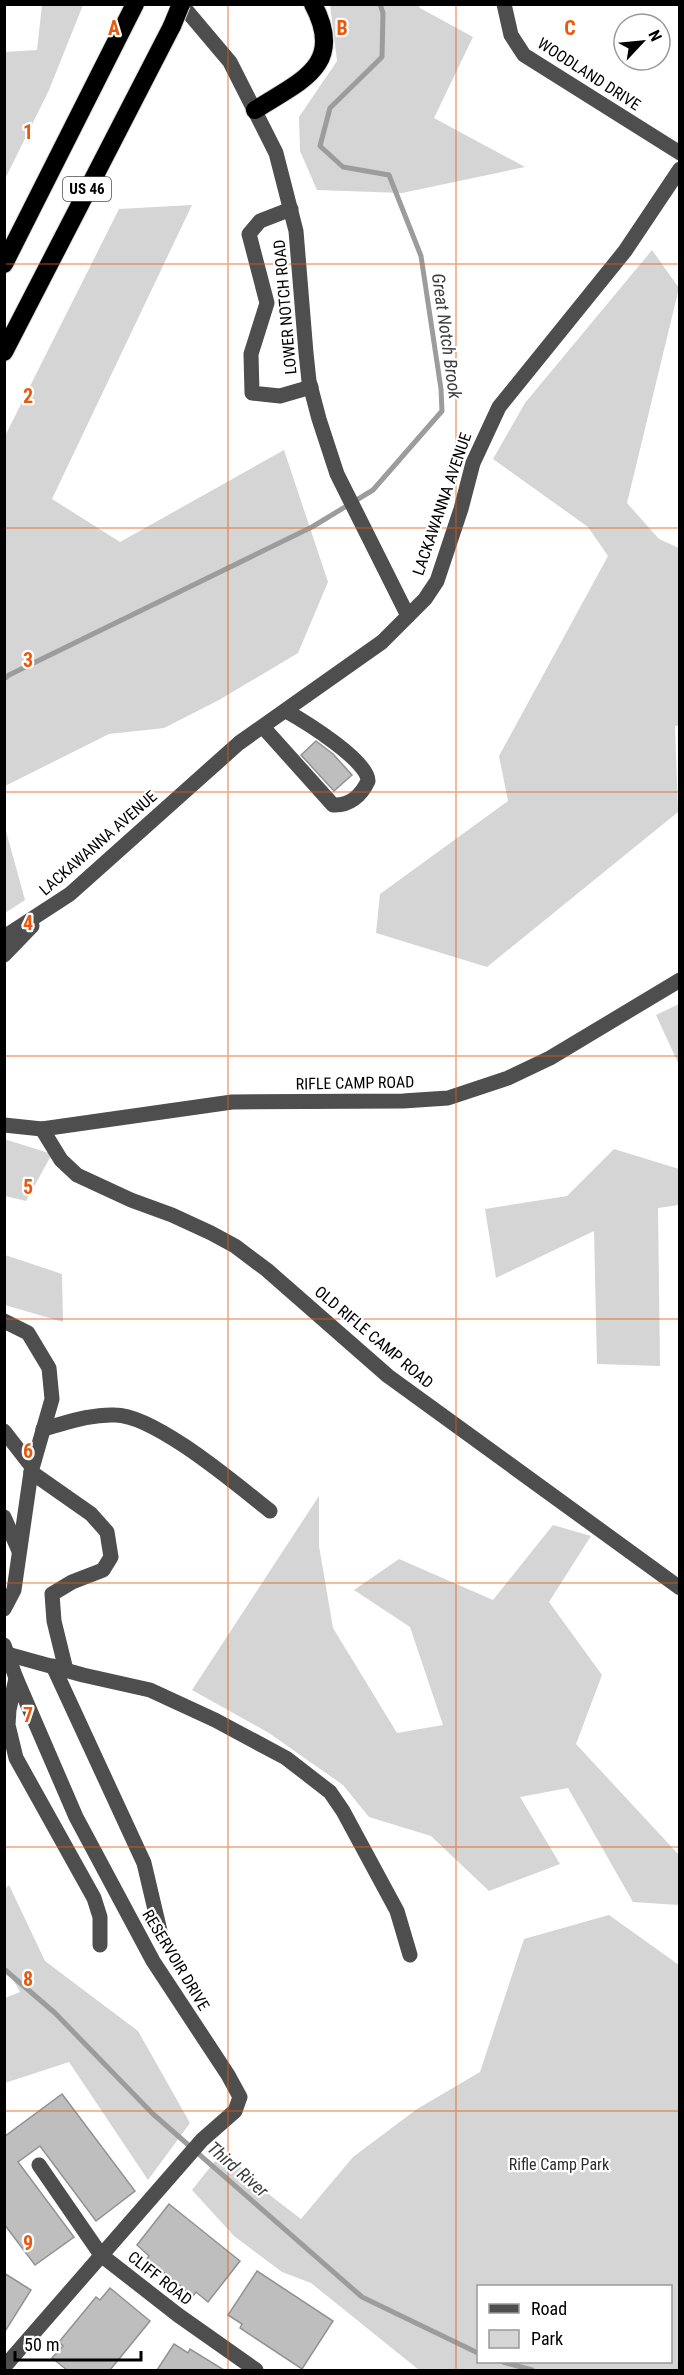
<svg xmlns="http://www.w3.org/2000/svg" width="684" height="2375" viewBox="0 0 684 2375" font-family="'Roboto Condensed',sans-serif">
<rect width="100%" height="100%" fill="#fff"/>
<g fill="#d5d5d5" fill-rule="evenodd">
<path d="M42,5H83L49,90L5,179V52L37,50Z"/>
<path d="M330,5H418L420,8L473,37L434,118L525,167L402,193L317,190L300,151L299,117L337,61Z"/>
<path d="M192,205L52,499L120,542L284,450L328,582L298,653L219,700L164,728L109,734L5,786V436L119,209Z"/>
<path d="M652,250L679,288L627,503L659,539L679,548L680,725L675,726L678,812L487,967L376,933L380,894L508,801L499,756L608,556L588,527L493,459L525,403Z"/>
<path d="M4,824L25,900L5,913H4Z"/>
<path d="M679,1004V1065L656,1015Z"/>
<path d="M4,1139L52,1154L26,1201L5,1196Z"/>
<path d="M614,1149L679,1169V1205L658,1208L660,1366L597,1364L594,1231L496,1278L485,1209L567,1196Z"/>
<path d="M5,1255L62,1274L63,1322L5,1305Z"/>
<path d="M319,1496V1546L333,1628L397,1733L443,1725L410,1627L354,1590L399,1559L493,1600L553,1525L591,1536L549,1602L602,1675L576,1744L679,1855V1905L633,1902L568,1788L520,1797L560,1864L489,1891L431,1836L369,1817L343,1785L269,1733L192,1690Z"/>
<path d="M9,1885L45,1961L138,2031L190,2123L148,2180L69,2062L5,2083V1998L20,1992L5,1965V1889Z"/>
<path d="M609,1915L679,1965V2370H419L311,2283L282,2272L234,2236L192,2190L223,2151L271,2196L301,2219L353,2157L417,2109L480,2072L524,1939ZM670,2286V2362H478V2286Z"/>
</g>
<g fill="none" stroke-linecap="round" stroke-linejoin="round">
<g stroke="#9c9c9c" stroke-width="5">
<path d="M4,679L9,675L312,527L373,490L442,411L441,389L421,256L389,175L343,167L320,146L330,108L382,57L383,13L380,4"/>
<path d="M4,1969L55,2013L153,2114L362,2297L478,2353"/>
<path d="M503,2362L532,2370"/>
</g>
</g>
<g fill="#bebebe" stroke="#929292" stroke-width="1.5">
<path d="M316,741L333,754L352,775L334,791L301,755Z"/>
<path d="M62,2094L135,2191L96,2221L40,2146L18,2162L74,2237L35,2265L4,2224V2137Z"/>
<path d="M169,2204L240,2261L208,2302L196,2292L193,2296L147,2259L149,2256L137,2245Z"/>
<path d="M257,2271L333,2321L302,2369L240,2328L242,2324L228,2315Z"/>
<path d="M4,2273L31,2290L4,2333Z"/>
<path d="M110,2288L150,2321L110,2370H67L52,2358L63,2346L59,2342L96,2297L100,2300Z"/>
<path d="M174,2344L188,2353L190,2349L224,2370H157Z"/>
</g>
<g fill="none" stroke-linecap="round" stroke-linejoin="round">
<g stroke="#dbdbdb" stroke-width="20">
<g id="highway">
<path d="M255,110C300,81 346,66 313,4"/>
<path d="M4,264L135,4"/>
<path d="M4,352L172,26"/>
</g>
</g>
<g stroke="#4e4e4e" stroke-width="15">
<path d="M181,4L230,62L276,153L296,231L306,353L309,381L319,419L337,474L408,616"/>
<path d="M504,4L511,35L524,55L680,153"/>
<path d="M291,209L260,221L249,234L267,303L251,354L252,393L280,396L311,387"/>
<path d="M263,727L333,805C349,806 361,796 368,781C369,761 304,721 286,711"/>
<path d="M4,937L70,894L239,743L382,642L425,599L437,581L461,509L473,463L499,407L625,251L680,169"/>
<path d="M4,955L32,926"/>
<path d="M4,1125L42,1129L232,1102L403,1101L448,1098L508,1078L550,1058L680,980"/>
<path d="M42,1129L61,1160L77,1175L131,1200L172,1215L211,1233L235,1246L267,1270L388,1376L680,1588"/>
<path d="M4,1321L28,1333L49,1368L52,1399L31,1472L14,1590L4,1609"/>
<path d="M43,1429C66,1423 90,1414 115,1415C155,1415 237,1485 270,1511"/>
<path d="M4,1431L32,1467"/>
<path d="M31,1472L91,1514L107,1532L111,1557L103,1570L72,1582L52,1594L54,1621L66,1670"/>
<path d="M4,1517L19,1551"/>
<path d="M4,1645L16,1678L76,1817L153,1961L228,2075L240,2097L235,2111L202,2140L4,2367"/>
<path d="M7,1654L83,1675L150,1690L215,1720L286,1758L330,1792L343,1811L397,1911L410,1955"/>
<path d="M53,1666L144,1863L160,1931"/>
<path d="M16,1678L9,1710L8,1725L16,1758L94,1898L100,1917V1945"/>
<path d="M39,2165L101,2255L178,2315L256,2370"/>
</g>
<use href="#highway" stroke="#000" stroke-width="18"/>
<g stroke="#dbdbdb" stroke-width="20" stroke-linecap="butt">
<path id="highway-bridge" d="M172,26L181,4"/>
</g>
<use href="#highway-bridge" stroke="#000" stroke-width="18"/>
</g>
<path fill="none" stroke="#e8590c" stroke-width="1.5" stroke-opacity="0.55" d="M228,4V2370M456,4V2370M4,264H680M4,528H680M4,792H680M4,1056H680M4,1319H680M4,1583H680M4,1847H680M4,2111H680"/>
<g text-anchor="middle" dominant-baseline="central" stroke-width="4.5" stroke-linejoin="round" paint-order="stroke">
<rect fill="#fff" stroke="#4c4c4c" stroke-width="1.5" x="63" y="177" width="48" height="24" rx="4.5"/>
<g font-size="15" font-weight="bold" fill="#000">
<text x="87" y="189">US 46</text>
</g>
<g font-size="16" fill="#000" stroke="#fff">
<text transform="translate(589 74) rotate(33)">WOODLAND DRIVE</text>
<text transform="translate(285 307) rotate(-95)">LOWER NOTCH ROAD</text>
<text transform="translate(442 504) rotate(-71)">LACKAWANNA AVENUE</text>
<text transform="translate(98 843) rotate(-41)">LACKAWANNA AVENUE</text>
<text transform="translate(355 1083) rotate(-1)">RIFLE CAMP ROAD</text>
<text transform="translate(374 1337) rotate(40)">OLD RIFLE CAMP ROAD</text>
<text transform="translate(176 1960) rotate(59)">RESERVOIR DRIVE</text>
<text transform="translate(160 2278) rotate(38)">CLIFF ROAD</text>
</g>
<g font-size="16" fill="#2c2c2c" stroke="#fff">
<text x="559" y="2164">Rifle Camp Park</text>
</g>
<g font-size="18" font-style="italic" fill="#3d3d3d" stroke="#fff">
<text transform="translate(447 336) rotate(82)">Great Notch Brook</text>
<text transform="translate(238 2169) rotate(41)">Third River</text>
</g>
</g>
<g font-size="20" text-anchor="middle" font-weight="bold" fill="#e8590c" stroke="#fff" stroke-width="4.5" stroke-linejoin="round" paint-order="stroke">
<text x="114" y="35">A</text>
<text x="342" y="35">B</text>
<text x="570" y="35">C</text>
<text x="28" y="139">1</text>
<text x="28" y="403">2</text>
<text x="28" y="667">3</text>
<text x="28" y="930">4</text>
<text x="28" y="1194">5</text>
<text x="28" y="1458">6</text>
<text x="28" y="1722">7</text>
<text x="28" y="1986">8</text>
<text x="28" y="2250">9</text>
</g>
<rect width="684" height="2375" fill="none" stroke="#000000" stroke-width="12"/>
<rect x="477" y="2285" width="195" height="78" fill="#ffffff" stroke="#999999" stroke-width="1.5"/>
<rect x="489" y="2304" width="30" height="9" fill="#4e4e4e" stroke="#999999" stroke-width="1.5"/>
<text x="531" y="2315" font-size="18" fill="#000000">Road</text>
<rect x="489" y="2330" width="30" height="18" fill="#d5d5d5" stroke="#999999" stroke-width="1.5"/>
<text x="531" y="2345" font-size="18" fill="#000000">Park</text>
<g transform="translate(642 42) rotate(64)"><circle r="28" fill="#ffffff" stroke="#999999" stroke-width="1.5"/>
<path d="M0-4.5L10 22L0 15L-10 22Z" fill="#000000"/>
<text y="-9" font-size="16" font-weight="bold" text-anchor="middle" fill="#000000">N</text>
</g>
<path d="M15 2351v9h126v-9" fill="none" stroke="#000000" stroke-width="3"/>
<text x="24" y="2351" font-size="18" fill="#000000" stroke="#ffffff" stroke-width="4.5" paint-order="stroke">50 m</text>
</svg>
